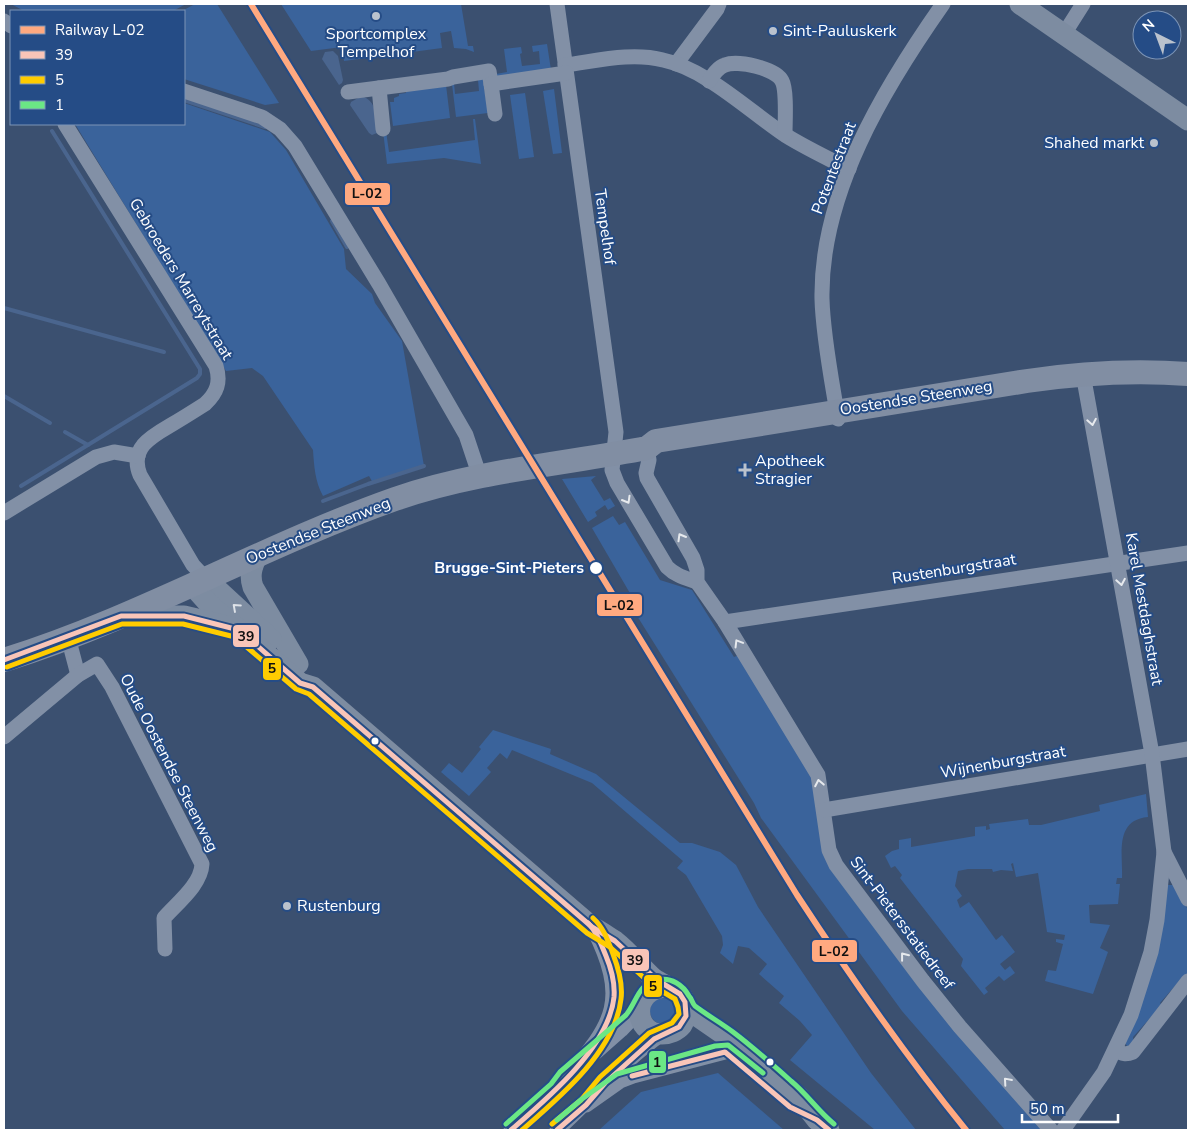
<svg xmlns="http://www.w3.org/2000/svg" width="1192" height="1134" viewBox="0 0 1192 1134" font-family="'Nunito Sans',sans-serif">
<rect width="100%" height="100%" fill="#3b5070"/>
<g fill="#3a639b">
<path d="M11,4H186L173,11H24Z"/>
<path d="M195,4H217L279,103L265,105L184,79V11H182Z"/>
<path d="M281,4H461L468,46H473L474,52L466,49L454,48L451,31L440,33L442,48L344,61L342,47L311,51Z"/>
<path d="M547,44L551,70L498,78L496,74L507,72L504,49L521,47L522,53L520,54L522,66L540,64L539,51L533,52L532,46Z"/>
<path d="M483,79L488,113L456,117L452,84L454,83L455,94L479,91L478,80Z"/>
<path d="M446,85L450,118L393,126L390,102H394V98L399,96V94L406,93V90Z"/>
<path d="M554,89L562,153L553,154L543,91Z"/>
<path d="M525,93L534,157L519,159L510,95Z"/>
<path d="M184,103L270,132L286,150L344,249L346,269L372,294L375,303L402,341L424,466L373,483L369,476L323,496C315,482 314,465 313,450L263,376L252,368L226,371L75,124H184Z"/>
<path d="M473,119H475L481,164L444,158L387,164L383,131H386L389,152L475,140Z"/>
<path d="M596,476L591,480L604,501L610,498L615,506L608,510L605,505L595,512L597,516L588,522L562,479Z"/>
<path d="M613,516L619,525L625,522L660,580L692,590L734,657L739,655L813,777L820,832L1042,1130H1005L902,1011L761,818L754,803L634,611L638,607L592,528Z"/>
<path d="M493,730L551,749L550,754L596,774L680,843H692L720,852L736,865L758,907L871,1073L916,1130H875L790,1060L812,1035L800,1021L779,1003L784,996L759,974L767,964L749,948L738,946L733,964L720,953L723,945L722,936L686,875L677,868L683,861L592,783L512,750L507,759L500,753L487,768L491,772L469,796L441,772L449,763L462,773L481,749L479,747Z"/>
<path d="M1146,794L1148,817C1114,820 1123,855 1122,878H1117L1116,884H1120L1118,904L1089,905L1090,923L1110,925L1100,948L1108,952L1093,994L1045,981L1048,970L1056,971L1063,944L1056,942V939L1064,940L1065,935L1047,932L1038,873L1016,877L1013,863L1011,864L1013,871L1001,870L993,872L992,869H968L958,871L955,886L962,896L957,900L960,908L969,902L996,940L1002,935L1015,952L1000,964L1005,970L1010,966L1015,973L1004,981L999,976L985,988L988,992L984,995L961,966L963,959L900,878L902,875L895,866L891,868L885,856L892,851L899,849V840L911,838V847L975,836V827L986,826V830L990,829L989,824L1028,819L1029,825H1041L1100,811L1099,805Z"/>
<path d="M1165,885H1175L1188,910V976L1182,978L1160,1003L1162,1005L1133,1037L1134,1045L1127,1046L1125,1043Z"/>
<circle cx="663" cy="1011" r="13"/>
<path d="M718,1073L784,1130H599L641,1092Z"/>
</g>
<g fill="#4a658e">
<path d="M333,51L338,56L343,80L342,83L339,85L322,59L325,52Z"/>
<path d="M364,97C378,103 376,120 377,133L372,135L369,133L350,105L351,102L358,98Z"/>
</g>
<g fill="none" stroke-linecap="round" stroke-linejoin="round">
<g stroke="#4a658e" stroke-width="4">
<path d="M184,100L265,127"/>
<path d="M332,221L347,247"/>
<path d="M4,308L164,352"/>
<path d="M4,396L50,423"/>
<path d="M65,432L88,445"/>
<path d="M21,486L197,378L200,374V369L52,131"/>
<path d="M323,501L368,484L424,466"/>
</g>
<g stroke="#8290a6" stroke-width="15">
<path d="M557,4L616,432L612,470L617,483L667,567C676,576 686,578 697,582"/>
<path d="M4,21L11,26"/>
<path d="M1064,34L1083,4"/>
<path d="M676,64L717,9L719,4"/>
<path d="M565,65C597,61 631,52 663,60C706,69 749,111 785,135C806,148 827,158 849,169"/>
<path d="M709,81C713,75 718,67 725,65C737,60 776,68 782,81C787,90 785,123 785,134"/>
<path d="M379,88L383,129"/>
<path d="M184,91L262,117L280,129L295,146L379,284L466,435L476,465"/>
<path d="M348,92L448,79L453,77L489,71L491,84"/>
<path d="M495,114L491,84L566,73"/>
<path d="M65,124L216,366C221,382 217,393 205,404C194,411 183,418 171,425C152,436 129,448 140,475L193,565L206,579"/>
<path d="M838,419C832,381 823,337 822,299C820,193 884,88 943,4"/>
<path d="M647,448L649,460L646,473L647,478L693,558L697,570V582L725,622L818,775L829,850L836,865L923,981L960,1027L1051,1130"/>
<path d="M4,513L96,457L114,452L138,456"/>
<path d="M725,622L1188,553"/>
<path d="M68,637L78,675"/>
<path d="M4,737L78,675L97,664L112,687L202,864C201,885 177,903 164,918L165,949"/>
<path d="M824,810L1188,749"/>
<path d="M1164,852L1188,899"/>
<path d="M1116,1050C1122,1054 1126,1055 1133,1052L1188,981"/>
<path d="M595,1053L621,1030L639,1011"/>
<path d="M565,1078C616,1023 628,998 593,928"/>
<path d="M586,1105L620,1081L633,1076L725,1052"/>
<path d="M511,1130L556,1089"/>
<path d="M557,1130C592,1099 623,1060 662,1034"/>
<path d="M1063,1130L1104,1072L1131,1015L1151,952L1157,920L1164,852L1152,754L1083,374"/>
</g>
<g stroke="#7d8ca1" stroke-width="21">
<path d="M1020,4L1188,120"/>
<path d="M257,556C252,567 249,575 253,587L298,664"/>
<path d="M206,579L271,639"/>
<path d="M192,585L209,604L300,683L313,687L327,699L592,927C600,931 607,936 615,941C629,952 640,966 653,978C663,986 678,988 684,1000C688,1008 687,1017 682,1025C677,1031 669,1034 662,1034C633,1034 630,989 666,987"/>
<path d="M126,616H184L231,627"/>
<path d="M687,1009L729,1038L751,1056L799,1097L817,1120L829,1130"/>
</g>
<path stroke="#818ea3" stroke-width="24" d="M4,660C139,618 262,546 395,499C476,471 563,464 647,448L656,441L1027,381C1081,373 1134,370 1188,374"/>
<g stroke="#254c86" stroke-width="9">
<g id="bus-1">
<path d="M4,660L121,616H184L239,630L300,683L313,687L592,927L615,941L657,980L680,994L685,1002L686,1016L679,1027L654,1039L605,1083L586,1105L557,1130"/>
<path d="M632,1076L725,1052L790,1107L817,1120L829,1130"/>
<path d="M511,1130C547,1099 609,1047 614,997C615,984 611,968 606,956C601,944 597,932 588,923"/>
</g>
</g>
<g stroke="#254c86" stroke-width="9">
<g id="bus-2">
<path d="M7,667L122,624H183L235,637L296,689L309,694L587,933L610,947L653,986L675,999L678,1007L679,1014L672,1023L649,1033L600,1077L581,1100L552,1124"/>
<path d="M522,1130C560,1097 615,1051 621,999C623,984 618,967 613,954C608,941 604,928 593,918"/>
</g>
</g>
<g stroke="#254c86" stroke-width="9">
<g id="bus-3">
<path d="M557,1120L582,1099L617,1074L715,1046L728,1045L763,1073"/>
<path d="M506,1124L551,1084L560,1072L626,1015C637,1002 638,983 658,980C671,977 683,985 689,996C692,999 692,1003 695,1006C707,1015 721,1023 733,1032C753,1047 772,1064 791,1081C807,1094 818,1111 834,1124"/>
</g>
</g>
<use href="#bus-1" stroke="#f9c5b8" stroke-width="5"/>
<use href="#bus-2" stroke="#fc0" stroke-width="5"/>
<use href="#bus-3" stroke="#6be785" stroke-width="5"/>
<g stroke="#254c86" stroke-width="10">
<path id="rail-1" d="M251,4L797,895C850,976 905,1055 966,1130"/>
</g>
<use href="#rail-1" stroke="#ffa980" stroke-width="6"/>
</g>
<defs><path id="oneway-chevron" d="M-2-3.5L2.5 0L-2 3.5" fill="none" stroke-width="1.6" stroke-linecap="round" stroke-linejoin="round" transform="scale(1.25)"/></defs>
<g stroke="#e6e9ed">
<use href="#oneway-chevron" transform="translate(1092 422) rotate(80)"/>
<use href="#oneway-chevron" transform="translate(627 500) rotate(60)"/>
<use href="#oneway-chevron" transform="translate(681 537) rotate(-120)"/>
<use href="#oneway-chevron" transform="translate(1121 582) rotate(80)"/>
<use href="#oneway-chevron" transform="translate(738 643) rotate(-121)"/>
<use href="#oneway-chevron" transform="translate(819 783) rotate(-101)"/>
<use href="#oneway-chevron" transform="translate(904 956) rotate(-128)"/>
<use href="#oneway-chevron" transform="translate(1007 1081) rotate(-131)"/>
</g>
<use stroke="#dee2e8" href="#oneway-chevron" transform="translate(236 607) rotate(-138)"/>
<g fill="#bac2cd" stroke="#254c86" stroke-width="2">
<circle cx="376" cy="16" r="5"/>
<circle cx="773" cy="31" r="5"/>
<circle cx="1154" cy="143" r="5"/>
<path d="M742.5 462.5h5v5h5v5h-5v5h-5v-5h-5v-5h5z"/>
<circle cx="287" cy="906" r="5"/>
</g>
<g fill="#fff" stroke="#254c86" stroke-width="2">
<circle cx="596" cy="568" r="7"/>
<circle cx="375" cy="741" r="4.5"/>
<circle cx="770" cy="1062" r="4.5"/>
</g>
<g text-anchor="middle" dominant-baseline="central" stroke-width="4" stroke-linejoin="round" paint-order="stroke">
<g font-size="16" fill="#fff" stroke="#254c86" text-anchor="start">
<text x="783" y="31">Sint-Pauluskerk</text>
<text x="376" y="34" text-anchor="middle">Sportcomplex<tspan x="376" dy="18">Tempelhof</tspan></text>
<text x="1144" y="143" text-anchor="end">Shahed markt</text>
<text x="755" y="461">Apotheek<tspan x="755" dy="18">Stragier</tspan></text>
<text x="297" y="906">Rustenburg</text>
</g>
<g font-size="16" fill="#fff" stroke="#254c86">
<text transform="translate(834 168) rotate(-69)">Potentestraat</text>
<text transform="translate(605 227) rotate(82)">Tempelhof</text>
<text transform="translate(181 279) rotate(59)">Gebroeders Marreytstraat</text>
<text transform="translate(916 398) rotate(-9)">Oostendse Steenweg</text>
<text transform="translate(318 531) rotate(-22)">Oostendse Steenweg</text>
<text transform="translate(954 569) rotate(-9)">Rustenburgstraat</text>
<text transform="translate(1144 609) rotate(80)">Karel Mestdaghstraat</text>
<text transform="translate(1003 762) rotate(-10)">Wijnenburgstraat</text>
<text transform="translate(169 763) rotate(63)">Oude Oostendse Steenweg</text>
<text transform="translate(902 923) rotate(53)">Sint-Pietersstatiedreef</text>
</g>
<g font-size="16" font-weight="bold" fill="#fff" stroke="#254c86" text-anchor="end">
<text x="584" y="568">Brugge-Sint-Pieters</text>
</g>
</g>
<g stroke="#254c86" stroke-width="2">
<rect x="344" y="182" width="47" height="24" rx="5" fill="#ffa980"/>
<rect x="596" y="593" width="47" height="24" rx="5" fill="#ffa980"/>
<rect x="232" y="624" width="28" height="24" rx="5" fill="#f9c5b8"/>
<rect x="262" y="657" width="20" height="24" rx="5" fill="#fc0"/>
<rect x="811" y="939" width="47" height="24" rx="5" fill="#ffa980"/>
<rect x="621" y="948" width="29" height="24" rx="5" fill="#f9c5b8"/>
<rect x="643" y="974" width="20" height="24" rx="5" fill="#fc0"/>
<rect x="648" y="1050" width="19" height="24" rx="5" fill="#6be785"/>
</g>
<g font-size="14" text-anchor="middle" font-weight="bold" fill="#111">
<text x="367" y="198">L-02</text>
<text x="619" y="610">L-02</text>
<text x="246" y="641">39</text>
<text x="272" y="673">5</text>
<text x="834" y="956">L-02</text>
<text x="635" y="965">39</text>
<text x="653" y="991">5</text>
<text x="657" y="1067">1</text>
</g>
<rect width="1192" height="1134" fill="none" stroke="#ffffff" stroke-width="10"/>
<rect x="10" y="10" width="175" height="115" fill="#254c86" stroke="#7c94b6"/>
<rect x="20" y="26" width="25" height="8" fill="#ffa980" stroke="#7c94b6"/>
<text x="55" y="35" font-size="15" fill="#ffffff">Railway L-02</text>
<rect x="20" y="51" width="25" height="8" fill="#f9c5b8" stroke="#7c94b6"/>
<text x="55" y="60" font-size="15" fill="#ffffff">39</text>
<rect x="20" y="76" width="25" height="8" fill="#ffcc00" stroke="#7c94b6"/>
<text x="55" y="85" font-size="15" fill="#ffffff">5</text>
<rect x="20" y="101" width="25" height="8" fill="#6be785" stroke="#7c94b6"/>
<text x="55" y="110" font-size="15" fill="#ffffff">1</text>
<g transform="translate(1157 35) rotate(318)"><circle r="24" fill="#254c86" stroke="#7c94b6"/>
<path d="M0-4L9 19L0 12L-9 19Z" fill="#bac2cd"/>
<text y="-8" font-size="14" font-weight="bold" text-anchor="middle" fill="#ffffff">N</text>
</g>
<path d="M1022 1114v8h96v-8" fill="none" stroke="#ffffff" stroke-width="2.5"/>
<text x="1030" y="1114" font-size="15" fill="#ffffff" stroke="#254c86" stroke-width="4" paint-order="stroke">50 m</text>
</svg>
